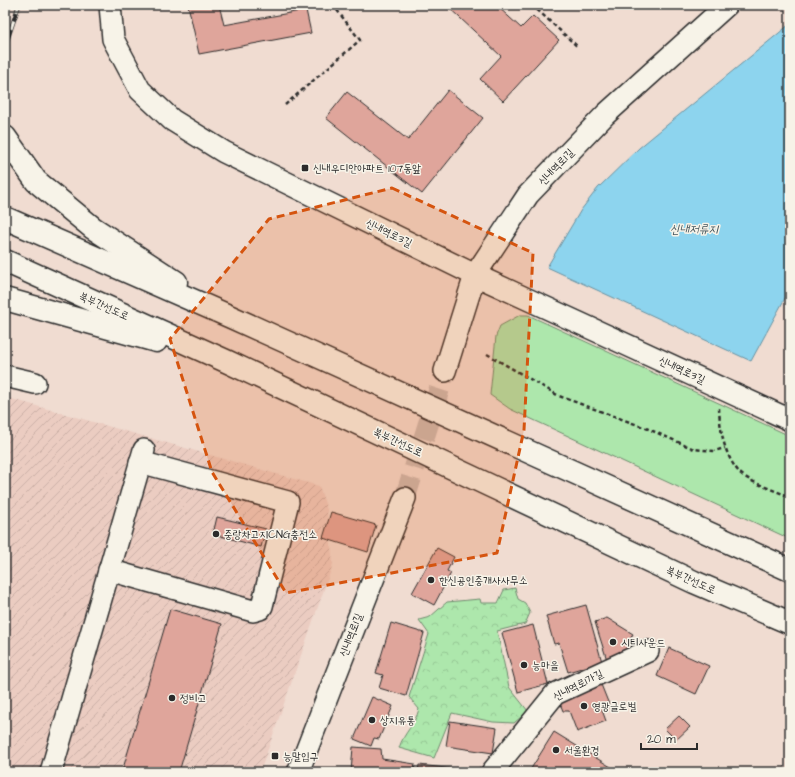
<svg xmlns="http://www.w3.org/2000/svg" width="795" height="777" viewBox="0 0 795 777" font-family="'Architects Daughter','Poor Story',sans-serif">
<defs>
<pattern id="industrial-furrows" width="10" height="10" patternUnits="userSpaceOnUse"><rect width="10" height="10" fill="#ebccc1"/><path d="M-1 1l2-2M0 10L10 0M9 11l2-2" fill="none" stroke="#caafa6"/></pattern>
<pattern id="forest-crowns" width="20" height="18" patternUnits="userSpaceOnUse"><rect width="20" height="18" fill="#ade7ac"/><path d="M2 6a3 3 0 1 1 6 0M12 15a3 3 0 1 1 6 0" fill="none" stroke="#95c694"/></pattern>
</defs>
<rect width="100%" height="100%" fill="#f0dcd1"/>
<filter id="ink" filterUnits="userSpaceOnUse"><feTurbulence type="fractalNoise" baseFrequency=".025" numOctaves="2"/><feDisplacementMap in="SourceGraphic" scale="8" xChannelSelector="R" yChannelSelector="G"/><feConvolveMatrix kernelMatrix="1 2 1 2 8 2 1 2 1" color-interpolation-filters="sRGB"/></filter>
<g filter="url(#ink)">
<path fill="url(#industrial-furrows)" d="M5,397L319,486L327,510L333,564L260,772H5Z"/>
<path fill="#ade7ac" stroke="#6c896c" d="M520,315H528L790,436V539L510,409L490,395L496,336L500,326Z"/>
<path fill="url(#forest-crowns)" stroke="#6c896c" d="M515,588L518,599L525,603L530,613L525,624L497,631L509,687L528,711L514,723L493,722L452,713L434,758L399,748C404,732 415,725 419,709L409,697L429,634L419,620L430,617L447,602L480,599L481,603H498L504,590Z"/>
<path fill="#8dd4ee" stroke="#6690a0" d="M790,24V289L751,361L547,267L581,210L598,188L639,148Z"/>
<g fill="#dfa59b" stroke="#2b2b2b">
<path d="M188,5H219L224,25L306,10L311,33L199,54Z"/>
<path d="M446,5H496L521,28L533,16L559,40L503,101L480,79L501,56Z"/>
<path d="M448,90L483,118L422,194L326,118L347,92L408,140Z"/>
<path d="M331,512L376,525L368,552L323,538Z"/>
<path d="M217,517L266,529L261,547L213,534Z"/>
<path d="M437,548L454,557L447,571L451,573L434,605L412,593Z"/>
<path d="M586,605L602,662L568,672L559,643L554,644L546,616Z"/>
<path d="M170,609L222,624L179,772H122Z"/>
<path d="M607,618L633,634L629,641L632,652L607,660L595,622Z"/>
<path d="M391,623L424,633L406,696L379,688L383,675L376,673Z"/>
<path d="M533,625L548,684L518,692L502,633Z"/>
<path d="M669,648L709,666L696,694L657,676Z"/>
<path d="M600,682L610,707L602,710L606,721L577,732L569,711H563L558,698Z"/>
<path d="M372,697L393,706L379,739L374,738L371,746L354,739Z"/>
<path d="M679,716L690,727L676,740L665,729Z"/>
<path d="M450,721L497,728L493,753L446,746Z"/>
<path d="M554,732L619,772H529Z"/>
<path d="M353,747L381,749L382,759L415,764L414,772H351Z"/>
<path d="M419,765L464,770L482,768V772H418Z"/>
</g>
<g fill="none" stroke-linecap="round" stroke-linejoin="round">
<path stroke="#c9b9b0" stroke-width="21" stroke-dasharray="21 10" stroke-linecap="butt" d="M405,498L445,371"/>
<g stroke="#2b2b2b" stroke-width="24">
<g id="minor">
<path d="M110,5L113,39L140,90L172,120L224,152L475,275L790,420"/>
<path d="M445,371L475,275L528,195L606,114L727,5"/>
<path d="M5,376L35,383"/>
<path d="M109,570L253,611L260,609L262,606L288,502L140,462"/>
<path d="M51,772L144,450"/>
<path d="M298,772L405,498"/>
<path d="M492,772L555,694L648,651"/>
</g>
</g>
<g stroke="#2b2b2b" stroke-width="25">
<g id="highway">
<path d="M5,137L36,181L93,228L176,282"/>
<path d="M5,218L231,317L790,570"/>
<path d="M5,261L226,361L694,582L790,623"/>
<path d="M5,299L156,341"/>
</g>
</g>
<g stroke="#2b2b2b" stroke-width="2.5" stroke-dasharray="4 3" stroke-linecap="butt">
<path d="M532,5L578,47"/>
<path d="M285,105L360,40L333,5"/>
<path d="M487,354L559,396L646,428L694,449L714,451L725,448"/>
<path d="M719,408C720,430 724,455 739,472C748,482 777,491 790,497"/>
</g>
<use href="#minor" stroke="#f7f3e8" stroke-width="21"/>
<use href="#highway" stroke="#f7f3e8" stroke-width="22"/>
<g stroke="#2b2b2b" stroke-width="4.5">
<path id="rail" d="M5,46L19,5"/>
</g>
<use href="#rail" stroke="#f7f3e8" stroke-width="3" stroke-dasharray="9" stroke-linecap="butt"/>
</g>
</g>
<path fill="#d5540f" fill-opacity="0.2" stroke="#d5540f" stroke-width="3" stroke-dasharray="8 5" stroke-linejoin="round" d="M392,188L533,253L524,430L497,553L286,593L212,472L170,339L269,219Z"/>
<g fill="#2b2b2b" stroke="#f7f3e8" stroke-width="1.5">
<rect x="301" y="164" width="8" height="8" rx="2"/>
<circle cx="216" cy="534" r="4"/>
<circle cx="431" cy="580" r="4"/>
<circle cx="613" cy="642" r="4"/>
<circle cx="524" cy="665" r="4"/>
<circle cx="172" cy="698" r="4"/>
<circle cx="584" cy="706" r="4"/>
<circle cx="372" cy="720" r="4"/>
<circle cx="556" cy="750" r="4"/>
<rect x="271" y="752" width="8" height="8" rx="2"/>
</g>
<g text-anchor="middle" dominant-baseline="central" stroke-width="3" stroke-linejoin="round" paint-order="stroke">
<g font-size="11" fill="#2b2b2b" stroke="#f7f3e8">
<text transform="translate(556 167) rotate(-46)">신내역로1길</text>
<text transform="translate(389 233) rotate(26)">신내역로3길</text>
<text transform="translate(104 306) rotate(24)">북부간선도로</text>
<text transform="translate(682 370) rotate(25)">신내역로3길</text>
<text transform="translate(398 442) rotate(25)">북부간선도로</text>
<text transform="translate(691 580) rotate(24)">북부간선도로</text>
<text transform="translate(351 635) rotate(-69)">신내역로1길</text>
<text transform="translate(578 685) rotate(-27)">신내역로1가길</text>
</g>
<g font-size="11" fill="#2b2b2b" stroke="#f7f3e8" text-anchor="start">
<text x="313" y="168">신내우디안아파트 107동앞</text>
<text x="224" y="534">중랑차고지CNG충전소</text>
<text x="439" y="580">한신공인중개사사무소</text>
<text x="621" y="642">시티사운드</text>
<text x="532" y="665">능마을</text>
<text x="180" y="698">정비고</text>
<text x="592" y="706">영광글로벌</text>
<text x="380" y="720">상지유통</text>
<text x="564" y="750">서울환경</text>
<text x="283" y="756">능말입구</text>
</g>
<g font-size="12" font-style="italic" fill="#44555c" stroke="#f7f3e8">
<text x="694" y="229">신내저류지</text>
</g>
</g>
<rect width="795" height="777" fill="none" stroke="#f7f3e8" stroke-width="20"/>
<rect x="10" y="10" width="775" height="757" fill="none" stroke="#2b2b2b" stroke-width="1.5" filter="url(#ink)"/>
<path d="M641 743v6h56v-6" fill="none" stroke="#2b2b2b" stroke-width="2"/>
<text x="647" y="743" font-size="12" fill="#2b2b2b" stroke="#f7f3e8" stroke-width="3" paint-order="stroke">20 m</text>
</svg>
